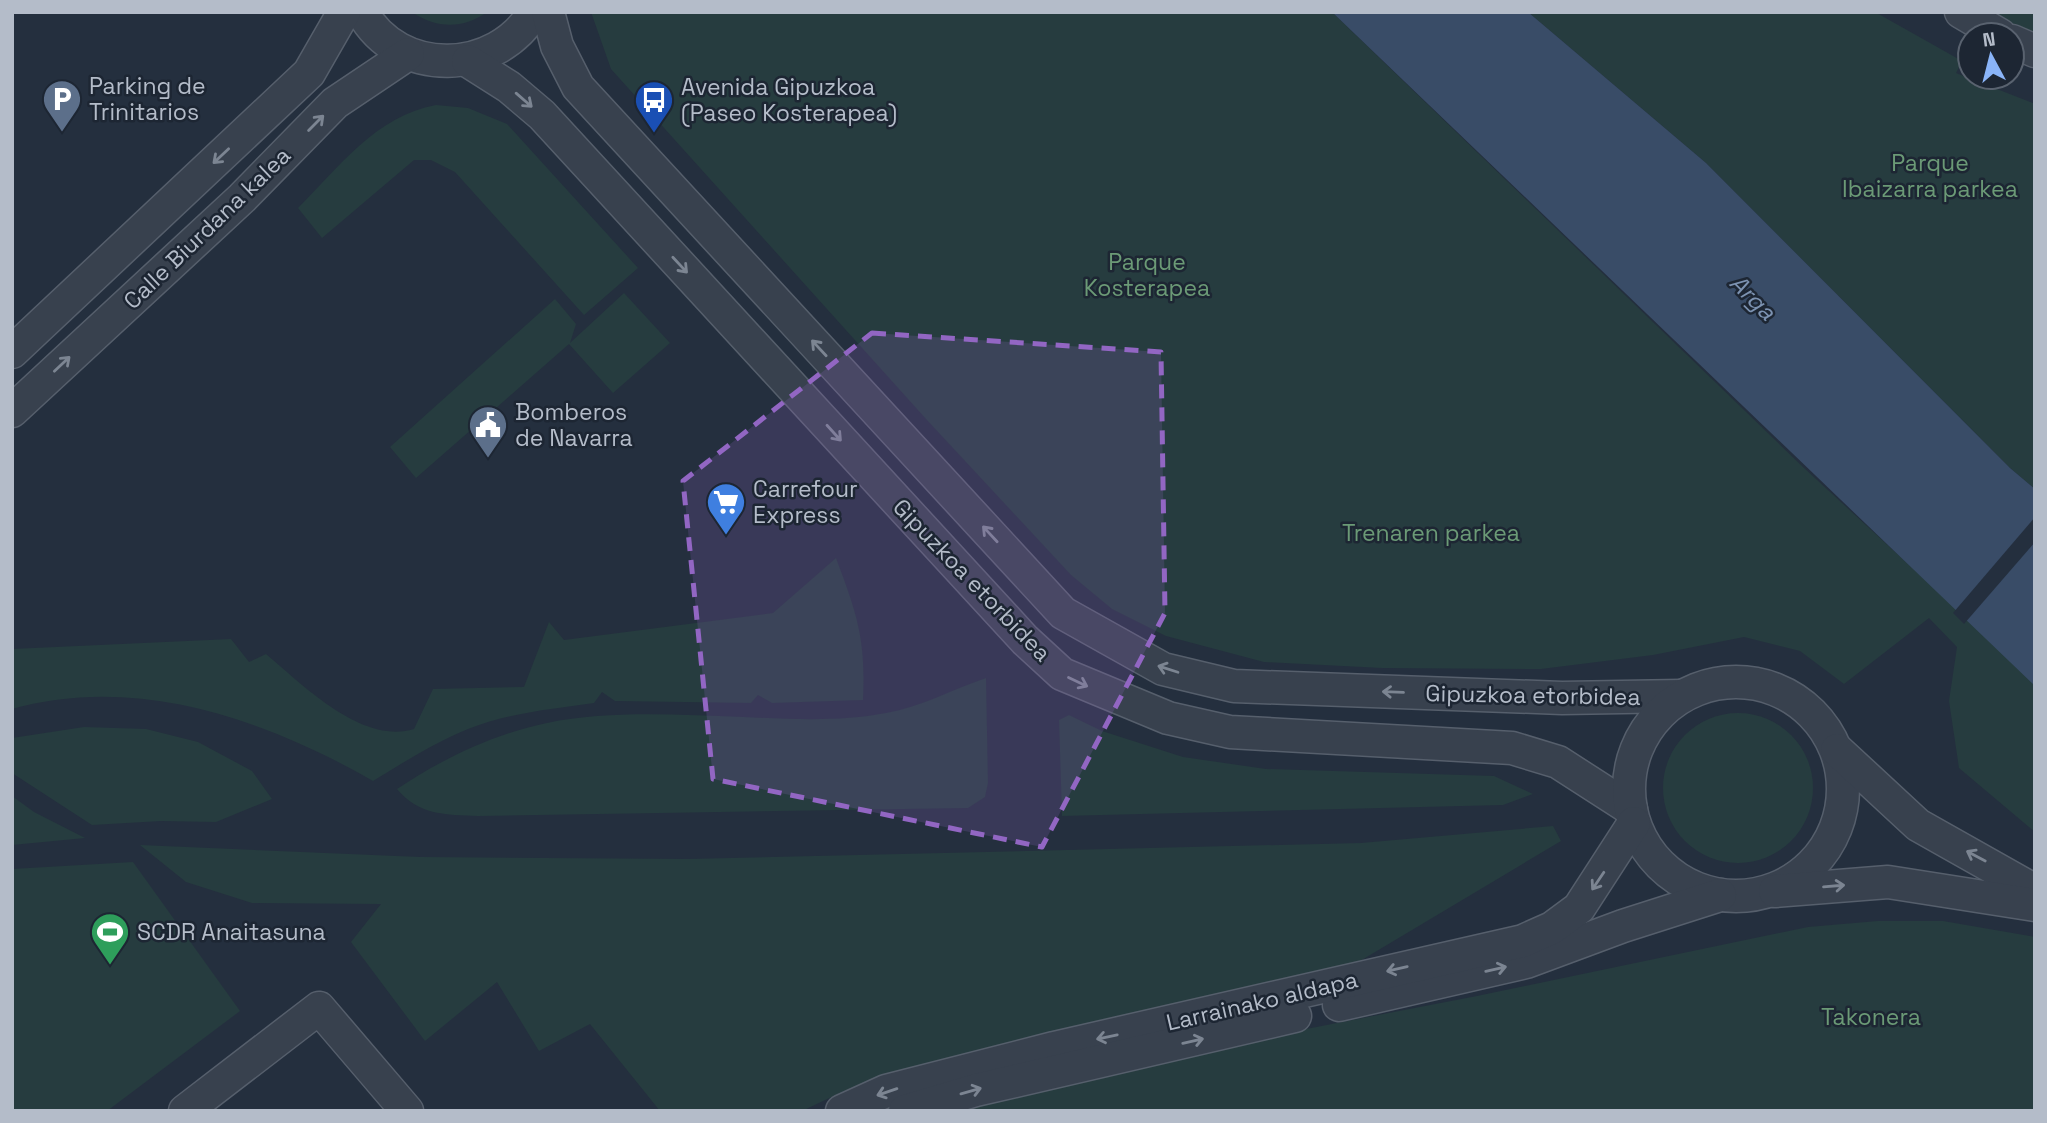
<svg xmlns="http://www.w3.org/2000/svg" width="2047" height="1123" viewBox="0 0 2047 1123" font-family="'Space Grotesk',sans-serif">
<rect width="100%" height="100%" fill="#242f3e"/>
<g fill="#263c3f">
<path d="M412,12H487C464,29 436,29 412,12Z"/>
<path d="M591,12H1332L1804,468L2035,681V832L1959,768L1949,701L1957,647L1929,618L1844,684L1800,651L1744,637L1653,655L1541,669L1382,668L1264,662L1166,636L1112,609L1071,575L926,419L611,69Z"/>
<path d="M1528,12H1875L1962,61L1956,73L2035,104V489L2010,468L1706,163Z"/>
<path d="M1984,12H2028L2035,15V38Z"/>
<path d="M436,105L468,108L507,124L638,268L584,315L455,172L431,160H414L322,238L298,208C339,167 376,116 436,105Z"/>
<path d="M624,293L670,343L613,393L569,344L416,478L390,447L555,299L576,324L570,343Z"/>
<path d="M836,558C857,614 866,639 863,700L772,703L758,695L751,703L615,701L602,692L594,703C552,709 508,713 468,729C434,743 404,762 373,781C265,719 136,674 12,709V649L231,639L249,662L266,654C303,685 362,745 414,729L433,689L524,687L549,622L564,640L773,613Z"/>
<path d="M986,678L988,783L985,797L968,808L478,816C446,815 418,815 397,789C442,759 493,734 547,723C610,710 679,715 743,717C790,719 840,722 886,713C921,707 953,689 986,678Z"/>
<circle cx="1738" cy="788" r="75"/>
<path d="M1069,715L1102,731L1183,757L1266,769L1494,776L1533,794L1503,805L1062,816L1059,720Z"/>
<path d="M84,727L146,729L198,742L252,771L272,799L216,822L161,821L92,825L12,773V738Z"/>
<path d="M12,796L34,812L85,838L12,845Z"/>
<path d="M1553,826L1561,841L1355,964L844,1091L802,1111H660L590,1024L539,1051L497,982L425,1041L351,942L381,904L252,903L186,882L140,845L420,857L688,859L1361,843Z"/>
<path d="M133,862L240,1011L107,1111H12V869Z"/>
<path d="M1878,921H1943L2035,937V1111H925L1114,1066L1477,996L1808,927Z"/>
</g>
<path fill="#394c67" d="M1332,12H1528L1706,163L2010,468L2035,489V686Z"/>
<path fill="#242f3e" d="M2035,517V542L1964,624L1953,613Z"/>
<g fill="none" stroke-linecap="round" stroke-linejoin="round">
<g stroke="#565f6c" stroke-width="35">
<g id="minor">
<path d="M362,12C399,79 497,75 534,12"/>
<path d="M548,12L557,46L578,87L1063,613L1163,669L1234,686L1562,698L1682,696"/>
<path d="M1961,12L2000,35"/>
<path d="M2012,41L2035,51"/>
<path d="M468,61L509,87L542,115L1025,640L1062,674L1168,718L1230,732L1512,748L1558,762L1631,809"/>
<path d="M12,352L309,73L344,12"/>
<path d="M12,411L242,198L335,103L408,54"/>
<circle cx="1736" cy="789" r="107"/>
<path d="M1837,750L1918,825L2035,891"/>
<path d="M1775,891L1888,882L2035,905"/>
<path d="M1339,1005L1526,962L1623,926L1720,895"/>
<path d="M185,1111L319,1008L407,1111"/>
<path d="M842,1111L886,1091L1054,1048L1523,941L1552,928L1579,908L1634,823"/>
<path d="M905,1111L976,1090L1295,1016"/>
</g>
</g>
<use href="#minor" stroke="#38414e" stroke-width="32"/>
</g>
<defs><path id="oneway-shaft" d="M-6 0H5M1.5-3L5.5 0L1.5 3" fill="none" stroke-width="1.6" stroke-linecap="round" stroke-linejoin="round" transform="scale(1.75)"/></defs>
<g stroke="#7c8592">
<use href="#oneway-shaft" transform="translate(524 100) rotate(41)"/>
<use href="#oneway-shaft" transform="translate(316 123) rotate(-45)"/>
<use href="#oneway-shaft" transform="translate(221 156) rotate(137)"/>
<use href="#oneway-shaft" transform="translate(680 265) rotate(47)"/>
<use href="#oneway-shaft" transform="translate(819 348) rotate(-133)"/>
<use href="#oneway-shaft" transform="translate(62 364) rotate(-43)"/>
<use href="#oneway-shaft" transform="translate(834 433) rotate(48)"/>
<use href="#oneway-shaft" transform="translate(990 534) rotate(-133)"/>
<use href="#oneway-shaft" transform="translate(1168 669) rotate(-162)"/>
<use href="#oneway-shaft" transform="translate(1078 682) rotate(25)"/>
<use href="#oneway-shaft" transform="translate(1393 692) rotate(-178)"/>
<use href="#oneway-shaft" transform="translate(1976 856) rotate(-152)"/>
<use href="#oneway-shaft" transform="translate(1598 881) rotate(124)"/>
<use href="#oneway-shaft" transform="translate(1834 886) rotate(-5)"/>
<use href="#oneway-shaft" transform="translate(1397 969) rotate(167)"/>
<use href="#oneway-shaft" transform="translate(1496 969) rotate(-13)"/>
<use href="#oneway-shaft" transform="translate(1107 1037) rotate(168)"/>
<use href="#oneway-shaft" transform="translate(1193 1041) rotate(-13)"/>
<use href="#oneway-shaft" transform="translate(971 1091) rotate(-16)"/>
<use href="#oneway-shaft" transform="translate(887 1092) rotate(161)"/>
</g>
<path fill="#9266c3" fill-opacity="0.2" stroke="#9266c3" stroke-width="5" stroke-dasharray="14 9" stroke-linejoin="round" d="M872,333L1161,352L1165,613L1042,847L713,779L683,481Z"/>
<defs>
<g id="parking-pin" transform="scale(2.0125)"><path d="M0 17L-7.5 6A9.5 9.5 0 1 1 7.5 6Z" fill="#5c6f8a" stroke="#1d2633"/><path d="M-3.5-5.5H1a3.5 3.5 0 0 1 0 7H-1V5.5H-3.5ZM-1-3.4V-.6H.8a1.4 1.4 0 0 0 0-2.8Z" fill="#fff"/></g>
<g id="bus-pin" transform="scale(2.0125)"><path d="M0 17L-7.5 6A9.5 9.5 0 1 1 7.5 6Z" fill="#1a4fb4" stroke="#1d2633"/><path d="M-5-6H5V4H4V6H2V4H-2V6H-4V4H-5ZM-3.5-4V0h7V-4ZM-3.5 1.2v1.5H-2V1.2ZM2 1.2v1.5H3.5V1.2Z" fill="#fff"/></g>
<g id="civic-pin" transform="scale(2.0125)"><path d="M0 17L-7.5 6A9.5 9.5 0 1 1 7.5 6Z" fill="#5c6f8a" stroke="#1d2633"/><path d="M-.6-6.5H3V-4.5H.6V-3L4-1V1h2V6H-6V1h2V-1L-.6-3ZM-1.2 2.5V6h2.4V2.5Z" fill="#fff"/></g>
<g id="supermarket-pin" transform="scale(2.0125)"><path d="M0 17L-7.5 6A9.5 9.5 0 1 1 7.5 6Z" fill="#3f7fe0" stroke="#1d2633"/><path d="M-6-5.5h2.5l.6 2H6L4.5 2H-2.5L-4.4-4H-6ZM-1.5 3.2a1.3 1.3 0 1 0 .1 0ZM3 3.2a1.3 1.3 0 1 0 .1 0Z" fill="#fff"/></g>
<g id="stadium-pin" transform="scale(2.0125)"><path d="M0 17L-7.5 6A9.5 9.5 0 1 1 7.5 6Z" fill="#2e9e5b" stroke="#1d2633"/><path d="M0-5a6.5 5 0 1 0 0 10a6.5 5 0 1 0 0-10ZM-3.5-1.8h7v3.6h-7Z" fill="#fff"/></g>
</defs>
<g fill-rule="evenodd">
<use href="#parking-pin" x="62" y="99"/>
<use href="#bus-pin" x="654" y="100"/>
<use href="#civic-pin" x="488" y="425"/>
<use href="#supermarket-pin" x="726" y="502"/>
<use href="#stadium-pin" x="110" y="932"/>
</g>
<g text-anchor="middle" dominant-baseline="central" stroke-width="5" stroke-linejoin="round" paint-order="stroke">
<g font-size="23" fill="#b4bcc9" stroke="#1d2633" text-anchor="start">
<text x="89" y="86">Parking de<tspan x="89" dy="26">Trinitarios</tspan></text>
<text x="681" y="87">Avenida Gipuzkoa<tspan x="681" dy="26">(Paseo Kosterapea)</tspan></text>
<text x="515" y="412">Bomberos<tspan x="515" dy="26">de Navarra</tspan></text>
<text x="753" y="489">Carrefour<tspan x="753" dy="26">Express</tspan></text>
<text x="137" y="932">SCDR Anaitasuna</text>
</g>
<g font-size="23" fill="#6b9a76" stroke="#1d2633">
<text x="1930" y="163">Parque<tspan x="1930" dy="26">Ibaizarra parkea</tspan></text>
<text x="1147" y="262">Parque<tspan x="1147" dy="26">Kosterapea</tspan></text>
<text x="1431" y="533">Trenaren parkea</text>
<text x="1871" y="1017">Takonera</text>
</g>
<g font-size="23" fill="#b4bcc9" stroke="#1d2633">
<text transform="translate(207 228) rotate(-44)">Calle Biurdana kalea</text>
<text transform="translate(972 580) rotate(46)">Gipuzkoa etorbidea</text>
<text transform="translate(1533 695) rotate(1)">Gipuzkoa etorbidea</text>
<text transform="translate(1262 1001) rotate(-13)">Larrainako aldapa</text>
</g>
<g font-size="24" font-style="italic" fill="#7c92b1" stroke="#1d2633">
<text transform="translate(1753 297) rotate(45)">Arga</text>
</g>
</g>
<rect width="2047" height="1123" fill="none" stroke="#b4bcc9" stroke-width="28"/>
<g transform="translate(1991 56) rotate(353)"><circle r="33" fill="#1d2633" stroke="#59626f" stroke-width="2"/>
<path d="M0-5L12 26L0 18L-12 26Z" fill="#8ab4f8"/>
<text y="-10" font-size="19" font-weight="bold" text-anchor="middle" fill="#b4bcc9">N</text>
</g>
</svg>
